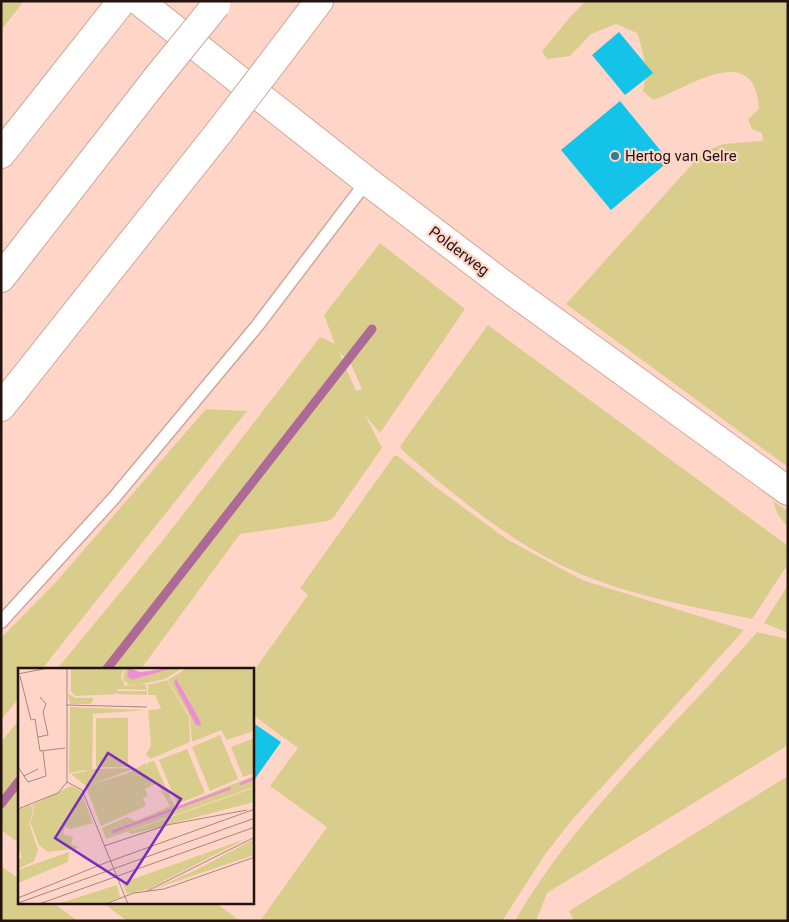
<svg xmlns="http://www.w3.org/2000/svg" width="789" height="922" viewBox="0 0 789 922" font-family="Roboto,sans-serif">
<rect width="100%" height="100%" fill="#ffd5c8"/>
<g fill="#d9cd8c" fill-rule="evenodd">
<path d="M1,1H24L1,30Z"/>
<path d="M586,1H788V467L566,304L703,152L723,144L763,141L762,133L752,129L748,119L759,109C755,38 687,89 653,100L643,91C648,69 644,54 637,33L616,24L591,34L570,56L547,59L542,51L570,17Z"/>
<path d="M380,243L465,309L380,433L365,415L382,448L333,518L328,521L240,534L141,669H57L160,544L320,337L335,344L324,315ZM339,352L350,362L362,389L356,391Z"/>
<path d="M488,325L788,546V564L752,619C695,607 637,597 583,575C516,547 457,498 403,451L400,446Z"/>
<path d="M206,409L247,411L42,669L19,670V698L1,720V638L56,582Z"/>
<path d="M394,456H398L433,485L505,538L582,580L744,630L572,820L546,853L502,921H260L327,827L270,786L298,748L253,715V672L308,595L300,588Z"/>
<path d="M773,501L788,511V527L778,515Z"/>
<path d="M788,585V633L764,623Z"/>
<path d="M757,632L788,639V745L547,893L536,921H515C576,814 677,725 757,632Z"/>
<path d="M19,720V843L1,830V742Z"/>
<path d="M788,776V921H574L569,911Z"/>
<path d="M1,866L19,879V903H53L78,921H1Z"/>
<path d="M103,903H216L240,921H127Z"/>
</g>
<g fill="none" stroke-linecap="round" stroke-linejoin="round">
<g stroke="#ae6a96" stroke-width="9">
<path d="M106,670L372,329"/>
<path d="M1,804L19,781"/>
</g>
</g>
<g fill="#13c3e8">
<path d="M619,32L653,73L625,95L592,55Z"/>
<path d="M620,101L669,161L611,210L561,150Z"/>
<path d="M252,722L281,742L252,783Z"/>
</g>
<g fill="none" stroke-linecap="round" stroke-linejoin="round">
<g stroke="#cfa79a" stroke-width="15">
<path id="service" d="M1,622L113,499L257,326L367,181"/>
</g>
<g stroke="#cfa79a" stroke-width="30">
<path id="tertiary" d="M139,1L367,181L504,285L788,491"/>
</g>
<g stroke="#cfa79a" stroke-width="30">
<g id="motorway">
<path d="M279,54L319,1"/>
<path d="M1,154L122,1"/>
<path d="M1,278L156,79"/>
<path d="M1,407L220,131"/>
</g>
</g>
<use href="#service" stroke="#fff" stroke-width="12"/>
<use href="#tertiary" stroke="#fff" stroke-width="28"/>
<use href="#motorway" stroke="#fff" stroke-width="28"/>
<g stroke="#cfa79a" stroke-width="30" stroke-linecap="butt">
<g id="motorway-bridge">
<path d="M156,79L216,5"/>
<path d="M220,131L279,54"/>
</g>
</g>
<use href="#motorway-bridge" stroke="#fff" stroke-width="28"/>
</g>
<circle fill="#397b8d" stroke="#ffd5c8" stroke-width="2" cx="615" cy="156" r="5"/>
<g text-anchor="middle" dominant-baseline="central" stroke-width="4.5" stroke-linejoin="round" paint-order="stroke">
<g font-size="15" fill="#22130f" stroke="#ffd5c8" text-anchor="start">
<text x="625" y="156">Hertog van Gelre</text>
</g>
<g font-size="15" fill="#22130f" stroke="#ffd5c8">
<text transform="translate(459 251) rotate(37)">Polderweg</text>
</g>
</g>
<g transform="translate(18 668)">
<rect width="236" height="236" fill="#ffd5c8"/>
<path d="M53,0H106L103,9L107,17L104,18L127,16L129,22L100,21V23H129V27L99,26L98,23V26L58,28L53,24ZM107,0H111L109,8L114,12L155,0L163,1L147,11L113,18L105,12ZM169,0H232L236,4V63L209,72L203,62L174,74L172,49L150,12ZM159,11L183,54L180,58L156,15ZM149,12L171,49L172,74L132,91L128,86L133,78L130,42L143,41L137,27H130V17ZM50,26L58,30H75V33L72,36H52ZM52,39L128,42L75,46L74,101L118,100L68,118L53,106L68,103L67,102L51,105ZM78,50H110V99H78ZM202,67L220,111L192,123L174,79ZM236,70V105L225,109L213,79ZM169,81L187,125L159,136L141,92ZM136,93L157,139L236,108V119L88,171L84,160L109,149L118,153L152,138L139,115L127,121L130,128L125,130L128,138L83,158L68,119L76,115L82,121L77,115L108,106L128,95L130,99V94ZM53,118L62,122L75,155L53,161L47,159L45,166L55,169L53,176L62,180L30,184L21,177L12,154L16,144L14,137ZM236,120V134L114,166L110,164ZM13,137L15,144L11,155L20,182L16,193L0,201V192L4,190L0,177V142ZM230,170L130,221L109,226L104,215ZM236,171V187L133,222L178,202ZM51,184L50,194L0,215V202ZM99,217L102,229L85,236H39Z" fill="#d9cd8c" fill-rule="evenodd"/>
<path d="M111,0L122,4L155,0L114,12L109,8ZM158,10L183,54L182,58L178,57L156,15Z" fill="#ea90d0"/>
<path fill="none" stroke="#ea90d0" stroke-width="2.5" d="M222,116L237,110M94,164L213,120"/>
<path fill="none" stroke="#a7877e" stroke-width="1" d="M0,6L30,0M2,8L13,52L17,51L22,83L47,80M48,37L129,39M20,69L30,67L25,44L28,36L22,29M0,99L10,114L28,108L25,83M6,108L20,101M49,114L64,122L110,236M0,141L40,125L49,114V0M86,178L149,157L229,142M129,223L237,169M0,230L87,195L237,141M0,235L237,150M21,236L237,159M87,236L116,225L146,221L237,189"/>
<path fill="#7b2cbf" fill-opacity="0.15" stroke="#7b2cbf" stroke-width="2.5" d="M90,85L163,131L109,216L37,170Z"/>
<rect width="236" height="236" fill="none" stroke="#22130f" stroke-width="2.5"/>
</g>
<rect width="789" height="922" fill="none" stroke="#22130f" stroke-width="5"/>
</svg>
